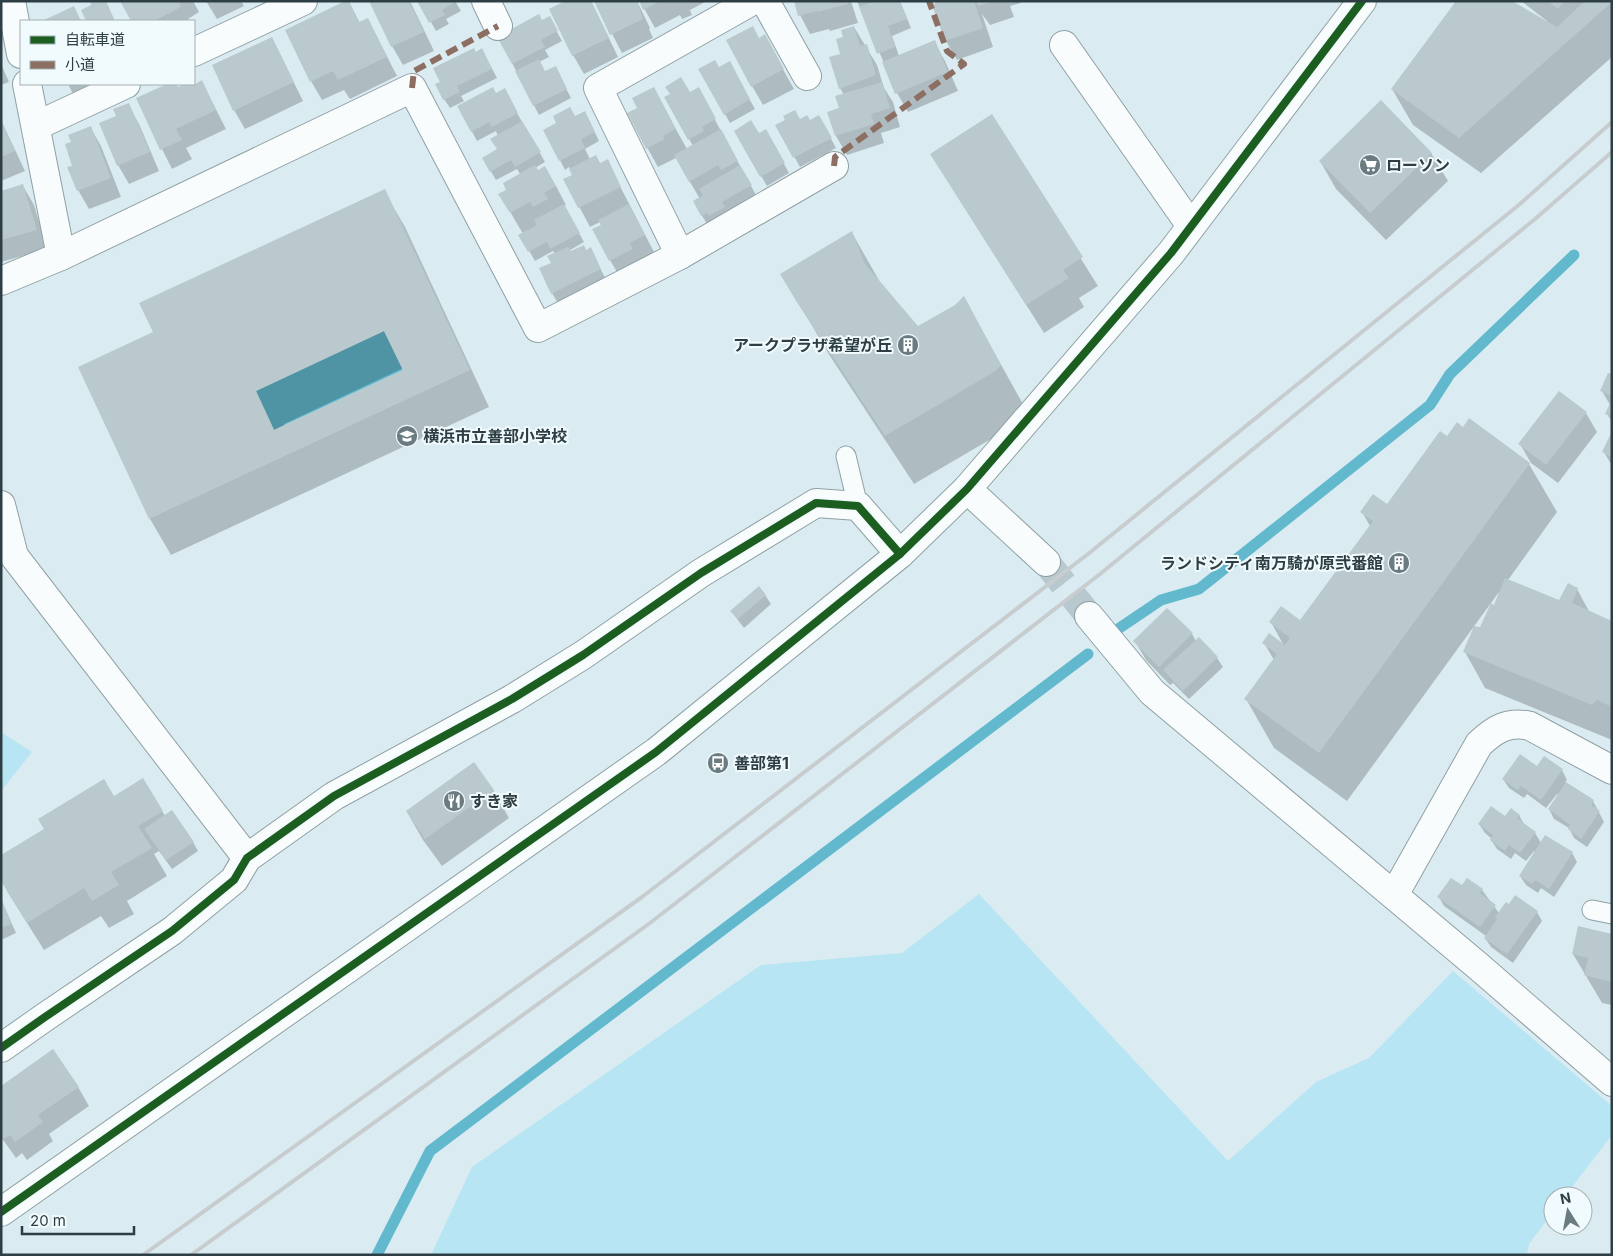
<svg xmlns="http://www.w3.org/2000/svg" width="1613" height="1256" viewBox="0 0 1613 1256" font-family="Inter,'Noto Sans JP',sans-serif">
<rect width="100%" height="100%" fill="#daecf2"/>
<g fill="#b7e5f3">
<path d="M1,732L32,752L1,791Z"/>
<path d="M979,894L1228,1161L1316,1082L1369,1058L1453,971L1612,1106V1135L1565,1196H1553V1212L1529,1244L1527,1255H431L472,1167L761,965L902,953Z"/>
</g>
<path fill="#62b9cd" d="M384,331L403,370L274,430L256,391Z"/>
<g fill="#0003" fill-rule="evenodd">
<path d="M122,1H193L199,12L188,19L189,21H132Z"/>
<path d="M206,1H241L244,6L217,19Z"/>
<path d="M348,1L360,23L368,19L397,76L350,99L344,90L322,100L311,81Z"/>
<path d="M371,1H410L434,51L403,65L392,46Z"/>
<path d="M419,1H455L461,11L446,19L449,24L436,31Z"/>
<path d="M591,1L618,57L584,74L573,55Z"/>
<path d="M595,1H637L650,28L649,29L653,38L622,53Z"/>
<path d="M640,1H707L690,10L692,15L682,19L680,15L655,28Z"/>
<path d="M796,1H851L858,23L830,31L829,29L810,34L800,15Z"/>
<path d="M857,1H900L911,28L892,36L899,56L934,42L945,61L958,91L908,112L897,93Z"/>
<path d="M936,1H1020L1021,3L1010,6L1014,17L990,25L982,14L993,47L957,60L946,41L934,6L937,4Z"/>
<path d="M1521,1H1612V57L1481,173L1413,125L1392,89L1547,22V21Z"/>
<path d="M549,18L562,41L545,50L549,57L539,62L545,73L560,77L571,98L539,115L499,38Z"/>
<path d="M854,27L877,65L884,88L893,102L900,127L881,133L884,143L847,155L836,136L844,95L840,88L845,38Z"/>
<path d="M272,38L303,101L245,129L234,110Z"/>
<path d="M759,39L775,55L794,89L763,105L752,86Z"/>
<path d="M475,53L487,59L497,78L461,96L464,101L450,108L444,99Z"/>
<path d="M729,63L755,109L730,123L700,70L719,69Z"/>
<path d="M1,64L9,82L1,85Z"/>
<path d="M202,82L226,129L186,148L192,159L172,169L137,99L170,84H175L178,89L188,84H192L193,86Z"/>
<path d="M68,84H105L75,98Z"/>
<path d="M698,89L756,195L727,212L730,217L707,224L694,202L700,199L676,158L658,167L628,113L664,108L687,149L693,146L666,98L690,94Z"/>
<path d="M496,94L509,99L545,162L535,168L556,186L566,205L564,206L584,242L565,253L586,252L590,249L611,289L563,312L552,293V263L555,254L553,251L535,261L520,235L523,234L500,194L508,190L520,174L517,169L496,180L483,158L498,149V136L496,131L477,141L459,107Z"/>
<path d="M128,105L139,124L159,171L129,184L118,165V117Z"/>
<path d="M991,116L1098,286L1079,298L1084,307L1044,333L931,154Z"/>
<path d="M819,117L836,148L800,167L777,126L799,120L809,122Z"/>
<path d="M575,118L590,122L599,141L585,149L590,159L600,165L607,161L655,254L621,279L610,260L600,222L590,227L565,180L574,176L569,167L565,170L560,160Z"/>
<path d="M1,120L25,171L1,181Z"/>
<path d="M90,127L101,146L121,197L89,209L78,190L73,142Z"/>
<path d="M735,131L759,135L766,131L789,173L767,186Z"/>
<path d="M1431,153L1448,181L1386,240L1336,189L1320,161Z"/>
<path d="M23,186L34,205L47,249L1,262V192Z"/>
<path d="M384,191L405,227L489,407L171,555L150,519L79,368L154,333ZM403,368L404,370L285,426L284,424Z"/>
<path d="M852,233L880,282L918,327L956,306L964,298L1029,415L1022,421L914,484L828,353L782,274Z"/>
<path d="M1612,376V422L1607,414L1610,405L1602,391Z"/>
<path d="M1586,413L1597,432L1558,483L1531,463L1520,444Z"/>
<path d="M1464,428L1529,464L1557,512L1508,580L1559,602L1577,589L1590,613L1612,622V740L1485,688L1465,652L1494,607L1499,592L1347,801L1274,748L1246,699L1274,660L1264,643L1284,646L1271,622H1301L1370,526L1362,512L1388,506L1448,438Z"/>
<path d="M1612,434V466L1604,452Z"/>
<path d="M765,595L771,604L744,628L731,611Z"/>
<path d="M1192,634L1196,641L1199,638L1217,658L1223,667L1189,699L1173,683L1170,685L1146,660L1135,641Z"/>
<path d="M1537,767L1562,770L1567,780L1565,782L1593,801L1604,822L1587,847L1574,838L1569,828L1554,819L1549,809L1559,795L1557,794L1546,808L1527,794L1524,798L1509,788L1503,779Z"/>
<path d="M143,780L165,816L193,842L198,851L172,869L159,851L154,854L167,876L127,901L134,914L109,928L101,916L44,950L7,891L114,798Z"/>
<path d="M493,790L509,818L442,866L423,840L407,812Z"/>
<path d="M1519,815L1525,826L1535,833L1541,843L1572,853L1577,862L1554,897L1541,888L1538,893L1526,885L1520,876L1535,852L1534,851L1526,861L1515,853L1511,859L1497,849L1491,840L1492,839L1485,833L1479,824Z"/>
<path d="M1468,880L1482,890L1499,913L1537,912L1542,921L1513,963L1491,947L1485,938L1486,936L1444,906L1439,897L1462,887Z"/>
<path d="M1,899L16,933L1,940Z"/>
<path d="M1612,935V1005L1602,1003L1573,954Z"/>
<path d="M1,1087H78L89,1106L49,1134L53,1141L27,1160L22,1153L16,1158L1,1137Z"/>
</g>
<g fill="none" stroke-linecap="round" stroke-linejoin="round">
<g stroke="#62b9cd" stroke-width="11">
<path d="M1118,629L1161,600L1199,589L1430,405L1450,374L1574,255"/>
<path d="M377,1255L430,1151L1088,654"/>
</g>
</g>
<g fill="#bac9ce" fill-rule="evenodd">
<path d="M90,1H106L115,21H86L81,10L91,5Z"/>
<path d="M120,1H179L181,7L154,21H131Z"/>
<path d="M345,1H349L359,22L368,18L387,57L338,80L333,71L310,82L285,30Z"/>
<path d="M369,1H409L424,32L391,47Z"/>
<path d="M417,1H457L442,10L445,15L429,23Z"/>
<path d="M565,1H591L609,38L572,56L549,9Z"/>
<path d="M594,1H637L643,19L610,35Z"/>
<path d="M639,1H660L643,10Z"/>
<path d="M794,1H847L848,4L818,12L817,11L798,16Z"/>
<path d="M874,1H900L907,19L888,26L895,47L877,54L859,7Z"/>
<path d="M935,1H974L983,28L945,41L932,5L935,4Z"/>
<path d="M976,1H992V2L978,6Z"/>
<path d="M1456,1H1512L1557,27L1585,1L1612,2L1459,138L1391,89Z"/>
<path d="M1548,1H1564L1558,9Z"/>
<path d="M74,6L81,21H42Z"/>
<path d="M539,14L542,20L550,16L558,31L541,40L545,47L512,64L497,37Z"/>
<path d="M753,26L759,38L765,34L784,69L751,87L726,40Z"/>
<path d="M854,26L860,46L867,44L876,75L839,89L829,57L840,54L836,39L843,37L841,30Z"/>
<path d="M272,37L294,82L233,111L212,65Z"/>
<path d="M935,40L948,72L895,94L882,62Z"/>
<path d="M474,48L476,52L482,48L492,69L457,86L460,92L443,100L435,84L440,82L433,68Z"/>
<path d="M539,59L545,71L556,66L567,89L533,106L515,71Z"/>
<path d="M715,60L719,67L730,61L750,99L724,115L698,69Z"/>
<path d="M681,77L690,92L699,87L716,119L702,127L704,131L688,140L664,97L670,94L665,87Z"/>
<path d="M202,80L216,110L176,129L182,140L160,150L136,98L167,84H176L178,87L185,84L194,85Z"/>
<path d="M882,82L890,108L871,114L874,124L835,136L827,112L839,108L835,96Z"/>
<path d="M493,87L496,93L505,88L518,113L492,127L489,122L471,132L457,106Z"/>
<path d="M654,87L676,129L663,136L665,139L646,149L627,113L637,108L632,98Z"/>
<path d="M1381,100L1432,153L1370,213L1319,161Z"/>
<path d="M129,103L150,152L117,166L99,123L116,116L113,109Z"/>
<path d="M570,107L575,116L585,111L595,132L581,139L585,148L559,161L543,130L556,123L553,116Z"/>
<path d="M795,110L800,119L807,115L810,120L819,115L832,138L793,158L775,125L785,120L783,116Z"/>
<path d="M992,114L1083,257L1063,270L1069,278L1026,305L930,154Z"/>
<path d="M1,120L15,151L1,157Z"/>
<path d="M751,120L759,133L766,129L785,163L760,177L734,131Z"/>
<path d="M522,121L541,152L515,167L511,160L490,172L482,158L497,149L490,139Z"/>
<path d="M91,126L111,178L77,191L67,167L72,166L65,144L71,142L68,135Z"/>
<path d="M721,129L738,161L721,170L718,165L689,182L674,155Z"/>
<path d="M596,155L600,163L608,159L621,187L578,208L563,179L572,175L569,169Z"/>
<path d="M535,165L538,170L545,166L556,186L544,193L548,199L533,207L530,202L510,213L498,194L506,190L503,183Z"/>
<path d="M740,165L752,185L722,202L725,207L709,216L707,213L701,216L693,201L703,195L699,189Z"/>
<path d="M23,184L37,230L1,240V191Z"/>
<path d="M385,189L470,370L149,519L78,367L153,332L139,303ZM384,331L403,370L274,430L256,391Z"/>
<path d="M564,204L580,233L550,249L547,242L528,252L518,235L537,225L534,220Z"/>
<path d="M629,204L645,235L630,243L633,249L609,261L592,229L601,225L598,220Z"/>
<path d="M852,231L865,264L918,326L955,305L964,296L1001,365L994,372L885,436L798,304L780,274Z"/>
<path d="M584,245L586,250L591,247L601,269L551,294L539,268L551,263L547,256L568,247L571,251Z"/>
<path d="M1608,373L1612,374V396L1600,391Z"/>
<path d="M1559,391L1587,412L1546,465L1518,444Z"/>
<path d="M1612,399V416L1605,414Z"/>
<path d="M1469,418L1530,463L1319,753L1244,699L1277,654L1262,643L1269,633L1285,645L1290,638L1269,622L1281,606L1300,620L1373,521L1360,512L1373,494L1387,504L1440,431L1447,436L1457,422L1463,427Z"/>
<path d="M1612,431V457L1602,452Z"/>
<path d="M1505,578L1559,600L1568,583L1578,588L1572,603L1612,621V707L1597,700L1592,705L1463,652L1474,626L1480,627L1491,603L1494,605Z"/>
<path d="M759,586L766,595L738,619L730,611Z"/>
<path d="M1167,608L1193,633L1159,667L1133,641Z"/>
<path d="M1199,637L1218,657L1183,691L1163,670Z"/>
<path d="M1520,754L1537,766L1544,756L1563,769L1541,800L1521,786L1518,790L1502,779Z"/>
<path d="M474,762L494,790L425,839L406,811Z"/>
<path d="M143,778L163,811L138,826L152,848L111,872L119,885L92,901L84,888L27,923L1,881V855L44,829L38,819L104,779L114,796Z"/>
<path d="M1566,782L1594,800L1591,805L1600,811L1581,839L1568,829L1570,825L1548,809Z"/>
<path d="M1491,806L1505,816L1511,808L1520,815L1517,818L1536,832L1520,853L1509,845L1505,851L1490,840L1493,835L1478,824Z"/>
<path d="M172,810L194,842L166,860L144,829Z"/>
<path d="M1545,835L1573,852L1549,889L1535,880L1532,884L1519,876Z"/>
<path d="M1451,878L1462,885L1467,878L1483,889L1480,893L1496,905L1480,927L1437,897Z"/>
<path d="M1515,895L1538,911L1507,954L1484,938L1497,919L1495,917L1506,902L1509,904Z"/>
<path d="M1,899L12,924L1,928Z"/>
<path d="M1578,926L1612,934V982L1584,975L1588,958L1572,954Z"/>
<path d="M53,1049L79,1087L38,1115L43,1122L15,1142L10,1135L4,1139L1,1136V1086Z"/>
</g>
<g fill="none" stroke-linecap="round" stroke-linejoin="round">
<path stroke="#b7c9cf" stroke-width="28" stroke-dasharray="28 14" stroke-linecap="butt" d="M1046,562L1089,616"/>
<g stroke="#90a0a4" stroke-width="21">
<g id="service">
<path d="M846,456L858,506"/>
<path d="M1592,910L1612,914"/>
</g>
</g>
<g stroke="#90a0a4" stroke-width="30">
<g id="minor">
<path d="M11,1L21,54"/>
<path d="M486,1L498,26"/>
<path d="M765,1L807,76"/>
<path d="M1064,45L1191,226"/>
<path d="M194,52L303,1"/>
<path d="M27,84L61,256"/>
<path d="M36,126L126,84"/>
<path d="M680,255L598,88L752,1"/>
<path d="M1,281L61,256L412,88L538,328L680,255L834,166"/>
<path d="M967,489L1046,562"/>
<path d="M1,505L14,556L247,858"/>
<path d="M1089,616L1152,692L1478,966L1612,1082"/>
<path d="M1394,895L1479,744C1495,729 1508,721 1530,726L1612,770"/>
<path d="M1,1048L45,1017L172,931L234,880L247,858L334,796L512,699L583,655L701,573L816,503L858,506L900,554"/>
</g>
</g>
<g stroke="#90a0a4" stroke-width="30">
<path id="tertiary" d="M1,1212L656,752L900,554L967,489L1171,253L1362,1"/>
</g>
<use href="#service" stroke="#f9fcfd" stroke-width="19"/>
<use href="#minor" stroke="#f9fcfd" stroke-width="28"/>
<use href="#tertiary" stroke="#f9fcfd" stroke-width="28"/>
<g stroke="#c7cdce" stroke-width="4">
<path d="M143,1255L642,897L1088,554L1520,204L1612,122"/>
<path d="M191,1255L650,923L1100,574L1535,219L1612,152"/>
</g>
<g stroke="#8d6e63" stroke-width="6" stroke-dasharray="12 6" stroke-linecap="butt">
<path d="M412,88L414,71L498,26"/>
<path d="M834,166L835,157L964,64L947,51L929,1"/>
</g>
<g stroke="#f1fafc" stroke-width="11">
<g id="cycleway">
<path d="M1,1048L45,1017L172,931L234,880L247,858L334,796L512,699L583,655L701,573L816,503L858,506L900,554"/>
<path d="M1,1212L656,752L900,554L967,489L1171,253L1362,1"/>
</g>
</g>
<use href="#cycleway" stroke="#1b5e20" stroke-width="8"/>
</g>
<defs>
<g id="supermarket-disc" transform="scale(1.125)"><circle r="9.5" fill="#6a7c81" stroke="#f1fafc"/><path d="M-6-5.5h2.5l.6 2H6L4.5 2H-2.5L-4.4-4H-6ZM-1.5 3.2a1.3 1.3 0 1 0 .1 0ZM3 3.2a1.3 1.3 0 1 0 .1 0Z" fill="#fff"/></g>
<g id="building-disc" transform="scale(1.125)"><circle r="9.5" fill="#6a7c81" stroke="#f1fafc"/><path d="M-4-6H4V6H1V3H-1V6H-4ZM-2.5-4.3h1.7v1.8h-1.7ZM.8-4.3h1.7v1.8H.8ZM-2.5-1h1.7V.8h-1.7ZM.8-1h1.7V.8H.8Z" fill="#fff"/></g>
<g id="school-disc" transform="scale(1.125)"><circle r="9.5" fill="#6a7c81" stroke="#f1fafc"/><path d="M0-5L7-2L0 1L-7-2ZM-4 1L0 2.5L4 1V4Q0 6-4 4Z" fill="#fff"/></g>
<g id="bus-disc" transform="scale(1.125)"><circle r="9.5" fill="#6a7c81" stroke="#f1fafc"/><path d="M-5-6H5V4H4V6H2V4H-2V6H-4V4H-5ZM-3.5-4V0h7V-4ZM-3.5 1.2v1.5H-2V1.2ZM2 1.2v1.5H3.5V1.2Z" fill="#fff"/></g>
<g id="restaurant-disc" transform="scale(1.125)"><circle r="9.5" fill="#6a7c81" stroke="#f1fafc"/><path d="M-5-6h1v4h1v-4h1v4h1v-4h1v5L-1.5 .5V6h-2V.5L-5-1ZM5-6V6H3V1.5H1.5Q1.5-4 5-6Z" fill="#fff"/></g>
</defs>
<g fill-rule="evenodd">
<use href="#supermarket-disc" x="1370" y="165"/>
<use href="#building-disc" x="908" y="345"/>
<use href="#school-disc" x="407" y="436"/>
<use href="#building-disc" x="1399" y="563"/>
<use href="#bus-disc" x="718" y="763"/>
<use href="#restaurant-disc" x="454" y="801"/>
</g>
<g text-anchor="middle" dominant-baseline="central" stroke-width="4" stroke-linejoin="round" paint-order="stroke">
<g font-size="16" font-weight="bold" fill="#2d3f44" stroke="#f1fafc" text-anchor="start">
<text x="1386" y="165">ローソン</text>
<text x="892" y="345" text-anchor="end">アークプラザ希望が丘</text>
<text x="423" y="436">横浜市立善部小学校</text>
<text x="1383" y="563" text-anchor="end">ランドシティ南万騎が原弐番館</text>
<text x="734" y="763">善部第1</text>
<text x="470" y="801">すき家</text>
</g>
</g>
<rect width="1613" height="1256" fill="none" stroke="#2d3f44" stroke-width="5"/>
<rect x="20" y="20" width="175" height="65" fill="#f1fafc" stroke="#a3afb2"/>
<rect x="30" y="36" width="25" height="8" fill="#1b5e20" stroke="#a3afb2"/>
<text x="65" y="45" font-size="15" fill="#2d3f44">自転車道</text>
<rect x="30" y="61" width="25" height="8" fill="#8d6e63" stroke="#a3afb2"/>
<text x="65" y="70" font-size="15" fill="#2d3f44">小道</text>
<g transform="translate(1568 1211) rotate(349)"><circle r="24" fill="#f1fafc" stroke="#a3afb2"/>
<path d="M0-4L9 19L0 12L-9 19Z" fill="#6a7c81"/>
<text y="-8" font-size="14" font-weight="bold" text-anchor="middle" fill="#2d3f44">N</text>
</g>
<path d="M22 1226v8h112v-8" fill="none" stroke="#2d3f44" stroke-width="2.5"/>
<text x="30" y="1226" font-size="15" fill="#2d3f44" stroke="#f1fafc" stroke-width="4" paint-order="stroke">20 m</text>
</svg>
